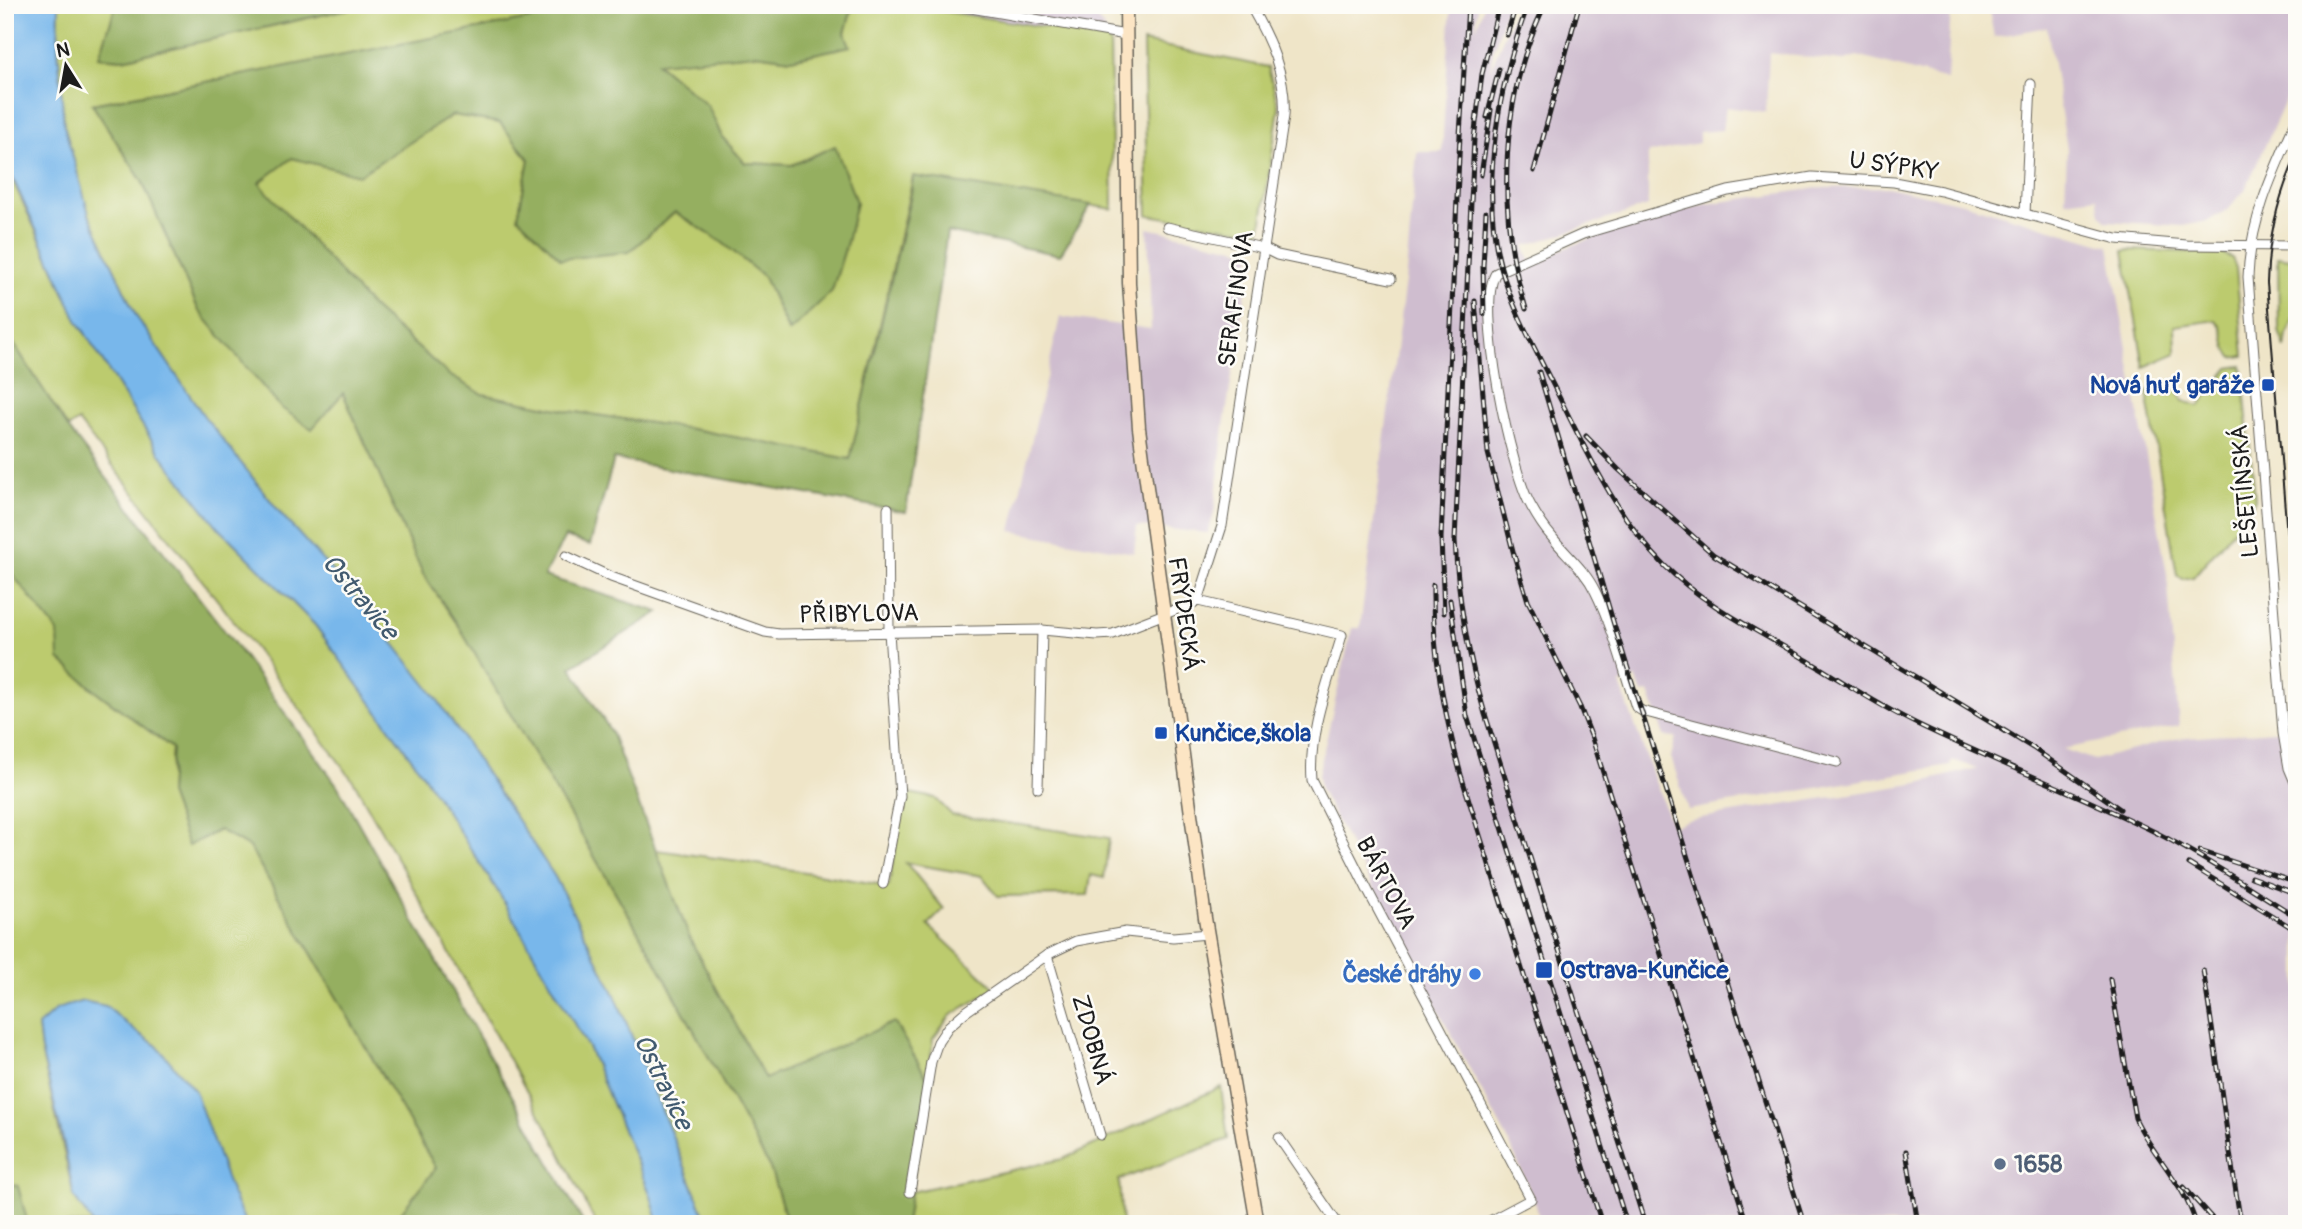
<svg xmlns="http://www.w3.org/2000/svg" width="2302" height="1229" viewBox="0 0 2302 1229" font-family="Pangolin,sans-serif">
<rect width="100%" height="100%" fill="#fdfcf7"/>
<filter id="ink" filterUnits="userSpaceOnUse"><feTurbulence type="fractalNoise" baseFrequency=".0143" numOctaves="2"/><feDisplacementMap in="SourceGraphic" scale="14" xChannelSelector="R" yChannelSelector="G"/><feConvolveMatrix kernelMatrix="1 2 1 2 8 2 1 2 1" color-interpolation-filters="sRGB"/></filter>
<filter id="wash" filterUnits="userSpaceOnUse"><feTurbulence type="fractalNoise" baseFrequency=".00686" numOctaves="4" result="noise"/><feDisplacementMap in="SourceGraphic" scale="28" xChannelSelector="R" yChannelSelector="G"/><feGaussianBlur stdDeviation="1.57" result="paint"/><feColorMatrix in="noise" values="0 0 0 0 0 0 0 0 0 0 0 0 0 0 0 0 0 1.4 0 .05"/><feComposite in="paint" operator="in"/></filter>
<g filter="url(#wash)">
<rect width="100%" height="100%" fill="#efe5c8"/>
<g fill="#cfbdcf" fill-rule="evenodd">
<path d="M903,5H1036L1095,15L1110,37Z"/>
<path d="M1451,5H1478L1476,29L1484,5H1507L1493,52L1490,71L1516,5H1951L1947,80L1857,56L1842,61L1769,53L1766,112L1726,107L1722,130L1699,132V143L1648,153V206L1524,246L1530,261L1628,225L1706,204L1818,188L1887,187L1963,203L2109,246L2167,574L2179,726L2063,749L2094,760L2175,739L2297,729V1224H1540L1536,1205L1509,1142L1320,789L1318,775L1352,628H1360L1406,273L1417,152H1442ZM1636,678L1642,694L1649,692L1664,736L1676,737L1671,757L1688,810L1950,765L1952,760L1977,768L1919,783L1688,820L1672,827L1620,684Z"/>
<path d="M1988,5H2297V75L2245,190L2228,209L2208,221L2183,226L2106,221L2100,213L2097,197L2065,201L2067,149L2047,27L1994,37Z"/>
<path d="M1148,228L1252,252L1224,426L1214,513L1208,533L1137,526L1134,553L1011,531L1060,317L1151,329Z"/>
</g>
<g fill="#bccb6e" stroke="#6c7445" stroke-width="2">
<path d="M59,5H114V12L99,57L123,59L366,5H601L92,104L142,181L199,311L343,393L423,574L458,625L654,958L770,1168L788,1224H708L615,995L555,877L435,696L282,515L204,416L136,316L89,214L64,125L58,48Z"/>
<path d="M853,5H903L1110,37L1113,209L913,177L850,460L698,430L569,411L482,394L449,375L371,306L258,183L292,158L359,175L453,115L501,123L529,159L518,217L629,252L675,212L723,243L764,277L788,331L832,291L847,242L856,202L835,146L792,165L745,163L722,137L708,106L656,62L756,54L791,59L850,46L845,33Z"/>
<path d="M1143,42L1268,67L1279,108L1260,233L1148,215Z"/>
<path d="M5,164L77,320L161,455L218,527L315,625L422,773L497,890L589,1049L650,1193L659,1224H596L554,1140L354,782L250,642L78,421L68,428L5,330Z"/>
<path d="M2129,250L2221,253L2232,258L2236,268L2244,356L2233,358C2222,347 2229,335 2216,320L2175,326L2176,353L2144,367L2124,251Z"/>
<path d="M2278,257L2297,260V310L2287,334L2285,348L2279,331Z"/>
<path d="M2242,366L2255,499L2249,512L2193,577L2183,579L2177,575L2147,392L2173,380L2183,401L2199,406L2229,368Z"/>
<path d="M5,565L58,632L93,689L172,748L169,794L188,845L219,830L250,848L436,1168L392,1224H246L157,1046L134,1030L38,1026L41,1050L74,1197L95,1224H5Z"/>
<path d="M904,792L935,798L952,815L1109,838L1104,878L1091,875L1088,895L998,896L982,876L906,863L944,909L928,925L995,988L950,1016L933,1039L928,1079L757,1087L691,941L656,850L739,861L889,886Z"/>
<path d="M1221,1087L1228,1139L1119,1180L1122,1224H906L910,1192L1063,1159Z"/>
</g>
<g fill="#95af61" stroke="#58663e" stroke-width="2">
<path d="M114,5H366L123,59L99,57L114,12Z"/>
<path d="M601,5H853L845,33L850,46L791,59L756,54L657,63L708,106L722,137L745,163L792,165L835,146L856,202L847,242L832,291L789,332L764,277L723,243L675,212L629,252L561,259L518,217L529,159L500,123L453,115L359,175L292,158L259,183L371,306L449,375L482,394L569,411L698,430L850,459L911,194L913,176L1091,205L1060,255L947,232L906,512L614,459L590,545L565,537L544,576L659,612L571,667L611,732L690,939L765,1079L894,1022L928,1079L906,1224H788L770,1168L654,958L458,625L423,574L343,393L312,429L280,407L199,311L142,181L92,104Z"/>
<path d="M5,330L68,428L237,647L337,785L584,1224H392L436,1168L250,848L219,830L188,846L169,794L172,748L93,689L59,659L58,632L5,565Z"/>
<path d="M5,1182L18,1186L28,1224H5Z"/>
</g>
<g fill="#78b7eb" stroke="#4a6a84" stroke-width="2">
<path d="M5,5H59L58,48L64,125L89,214L136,316L204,416L282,515L368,611L435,696L555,877L615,995L708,1224H659L650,1193L589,1049L497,890L422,773L315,625L218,527L161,455L77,320L5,161Z"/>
<path d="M83,1001L106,1006L134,1030L157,1046L195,1091L231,1191L246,1224H93L91,1221L74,1197L64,1144L41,1050L38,1026L57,1009Z"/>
</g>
</g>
<g filter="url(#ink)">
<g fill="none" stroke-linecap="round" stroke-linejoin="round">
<g stroke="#666258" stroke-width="11">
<g id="minor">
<path d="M954,5L1126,35"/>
<path d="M2297,119C2274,170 2250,220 2248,277L2283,733L2289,768L2297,787"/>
<path d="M2025,214L2031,84"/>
<path d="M1167,227L1263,248L1277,255L1391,279"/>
<path d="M566,556L611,577L765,632L779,634L1042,630L1097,635L1113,634L1198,601L1342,635C1329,680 1308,731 1312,780L1368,891L1531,1199L1484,1224"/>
<path d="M1198,601L1222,526L1284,116C1287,76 1270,40 1250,5"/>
<path d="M1837,762L1642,711L1636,707C1623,668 1613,627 1595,591C1585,570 1566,555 1552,537C1544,528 1537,517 1531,506C1511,473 1475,304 1496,273L1583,234L1728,191L1812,177L1894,182L1941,191L2117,239L2187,245L2297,246"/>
<path d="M1038,788L1042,630"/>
<path d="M883,884L900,796L889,632L888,508"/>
<path d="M1047,955L1100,1135"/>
<path d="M1279,1138L1338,1224"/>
<path d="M910,1192L931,1062L938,1042L948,1027L964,1013L1047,955L1076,941L1126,932L1173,937L1208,934"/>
</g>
</g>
<g stroke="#666258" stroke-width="15">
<path id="secondary" d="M1126,5L1129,283L1139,428L1205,918L1257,1224"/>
</g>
<use href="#minor" stroke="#fff" stroke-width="9"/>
<use href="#secondary" stroke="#fce5c4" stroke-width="12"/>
<path stroke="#1c1c1c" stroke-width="2" d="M2297,155C2278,196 2268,238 2267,283L2297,661"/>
<g stroke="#1c1c1c" stroke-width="5">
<g id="rail">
<path d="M1499,5L1482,74L1474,139L1455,540C1458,600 1468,656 1485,714L1645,1224"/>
<path d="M1528,5C1499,83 1479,187 1501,268C1512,307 1532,343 1550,379C1583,443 1614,515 1665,566C1704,605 1758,631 1805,659C1841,680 1877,705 1915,723C1995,762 2079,794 2159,834C2206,858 2251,889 2297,917"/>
<path d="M1507,35L1516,5"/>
<path d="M1487,117L1499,69"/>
<path d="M1534,171L1579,5"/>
<path d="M1481,175L1491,110"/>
<path d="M1475,301L1488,453L1514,555L1528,601L1580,707L1592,738L1747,1224"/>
<path d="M1526,309C1496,214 1500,96 1545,5"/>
<path d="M1484,314L1483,266L1486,212"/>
<path d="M1539,372L1615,628L1804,1224"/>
<path d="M1586,436L1618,469L1714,555L2033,748L2120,809"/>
<path d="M1433,585C1432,651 1444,713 1461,775L1602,1224"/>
<path d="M1450,600L1467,716L1627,1224"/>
<path d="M1444,613L1441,538L1460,135L1468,5"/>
<path d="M2200,851L2297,883"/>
<path d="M2189,864L2297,931"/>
<path d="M2251,877L2297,894"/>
<path d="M2203,970C2217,1054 2227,1139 2241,1224"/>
<path d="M2110,979L2135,1118C2152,1155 2185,1184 2196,1224"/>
<path d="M1906,1151L1918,1224"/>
<path d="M2184,1187L2217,1224"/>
</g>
</g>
<use href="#rail" stroke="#fdfcf7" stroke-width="2.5" stroke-dasharray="8" stroke-linecap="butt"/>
</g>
</g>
<g fill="#1a4fb4" stroke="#fdfcf7" stroke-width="2.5">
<rect x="2261" y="378" width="14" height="14" rx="3.5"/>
<rect x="1154" y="726" width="14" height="14" rx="3.5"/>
<rect x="1535" y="961" width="18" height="18" rx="3.5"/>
</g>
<circle fill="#3f7fe0" stroke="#fdfcf7" stroke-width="2.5" cx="1475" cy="974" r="7"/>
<circle fill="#5c6f8a" stroke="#fdfcf7" stroke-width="2.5" cx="2000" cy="1164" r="7"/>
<g text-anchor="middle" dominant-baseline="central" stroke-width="5" stroke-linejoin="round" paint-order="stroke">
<g font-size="24" fill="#1c1c1c" stroke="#fdfcf7">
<text transform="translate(1894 166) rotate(8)">U SÝPKY</text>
<text transform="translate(1236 299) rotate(-82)">SERAFINOVA</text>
<text transform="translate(2245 491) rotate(-95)">LEŠETÍNSKÁ</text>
<text transform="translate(859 614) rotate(-1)">PŘIBYLOVA</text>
<text transform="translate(1184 614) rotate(82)">FRÝDECKÁ</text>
<text transform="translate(1386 883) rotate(62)">BÁRTOVA</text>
<text transform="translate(1092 1040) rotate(74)">ZDOBNÁ</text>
</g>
<g font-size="24" font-weight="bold" fill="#164399" stroke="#fdfcf7" text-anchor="start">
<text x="2254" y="385" text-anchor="end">Nová huť garáže</text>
<text x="1175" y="733">Kunčice,škola</text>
<text x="1560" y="970">Ostrava-Kunčice</text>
</g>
<g font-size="24" font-weight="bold" fill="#366cbe" stroke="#fdfcf7" text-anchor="end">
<text x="1461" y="974">České dráhy</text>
</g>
<g font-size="24" font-weight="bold" fill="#4e5e75" stroke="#fdfcf7" text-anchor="start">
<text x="2014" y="1164">1658</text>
</g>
<g font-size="26" font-style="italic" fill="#415a6f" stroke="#fdfcf7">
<text transform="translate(360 597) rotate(50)">Ostravice</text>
<text transform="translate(663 1082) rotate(64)">Ostravice</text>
</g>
</g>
<rect width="2302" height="1229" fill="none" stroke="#fdfcf7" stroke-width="28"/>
<g transform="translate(66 66) rotate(349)" stroke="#fdfcf7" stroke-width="5" paint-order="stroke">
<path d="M0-5L12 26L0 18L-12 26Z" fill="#1c1c1c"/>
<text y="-10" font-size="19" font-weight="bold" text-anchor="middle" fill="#1c1c1c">N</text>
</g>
</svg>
